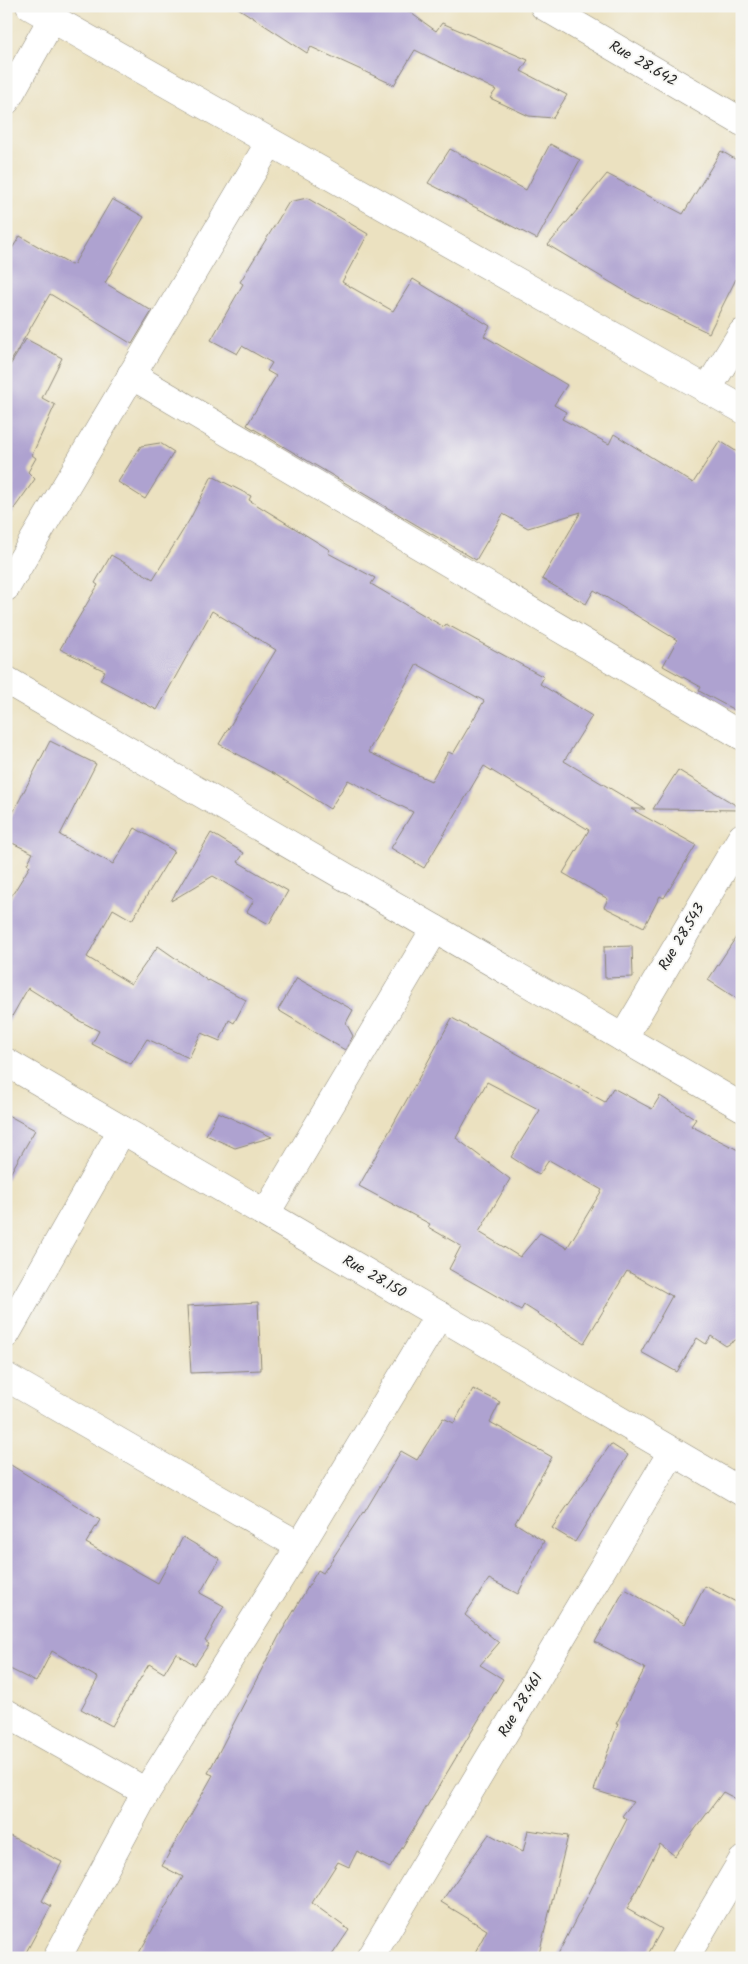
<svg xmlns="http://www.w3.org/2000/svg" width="748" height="1964" viewBox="0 0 748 1964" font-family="Kalam,sans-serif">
<rect width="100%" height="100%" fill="#f6f6f2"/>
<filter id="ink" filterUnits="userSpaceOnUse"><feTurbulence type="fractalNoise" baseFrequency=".02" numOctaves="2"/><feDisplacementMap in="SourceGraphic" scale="10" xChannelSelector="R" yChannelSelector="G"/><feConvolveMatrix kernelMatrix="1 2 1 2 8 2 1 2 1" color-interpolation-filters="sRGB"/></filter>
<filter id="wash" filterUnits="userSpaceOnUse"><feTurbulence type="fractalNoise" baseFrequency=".0096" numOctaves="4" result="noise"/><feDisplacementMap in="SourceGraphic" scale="20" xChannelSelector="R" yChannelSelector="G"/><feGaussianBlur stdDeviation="1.12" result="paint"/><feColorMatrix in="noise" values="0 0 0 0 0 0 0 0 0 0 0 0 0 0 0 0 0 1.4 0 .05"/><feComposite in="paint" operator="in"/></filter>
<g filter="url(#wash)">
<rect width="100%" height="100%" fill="#ebe1c0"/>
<g id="blocks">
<g fill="#aea2d0" fill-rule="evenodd">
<path d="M235,6H401L436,31L442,23L528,60L521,71L567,95L553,118L529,116L490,98L496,90L415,50L394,85L311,47L307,53Z"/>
<path d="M550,144L580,160L537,239L428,183L450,149L526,190Z"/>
<path d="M721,151L742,163V267L709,333L635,297L548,245L607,174L683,214Z"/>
<path d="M307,198L368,234L342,282L393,311L413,279L490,326L484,336L567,385L554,405L566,412L562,419L609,444L614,434L693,483L720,441L742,455V714L699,691L701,687L663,666L677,640L594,590L586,604L542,579L581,512L528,528L503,514L476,560L247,425L276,376L267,371L272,363L242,346L237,354L211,340L243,284L240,282L289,202Z"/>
<path d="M112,199L144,217L105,283L152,311L132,344L50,294L6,370V258L20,236L71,265L74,264Z"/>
<path d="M26,339L62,358L42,398L55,405L32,455L36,458L28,472L35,479L6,520V372Z"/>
<path d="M160,443L174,452L145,499L118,482L141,446Z"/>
<path d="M212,476L251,496L249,500L330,550L328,553L375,578L371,584L444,627L446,624L544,677L540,684L592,716L564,761L645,809H631L696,845L664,898L660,896L644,927L604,907L608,899L563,873L589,830L484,766L424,868L391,848L413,812L348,780L330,809L276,775L219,744L276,650L212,611L157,710L100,680L105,671L60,649L98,585L95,583L111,555L153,579L190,519ZM417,664L484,701L453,754L448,752L431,781L368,752Z"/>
<path d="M50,741L96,764L60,835L113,864L135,828L174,851L132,920L113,909L87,957L131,984L158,946L208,981L209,980L246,1000L234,1023L229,1020L220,1041L201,1033L189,1058L147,1039L131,1064L92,1044L99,1031L76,1019V1018L28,988L6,1027V905L30,866L27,864L33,853L6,840V826Z"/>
<path d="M678,770L742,809V810L653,809Z"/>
<path d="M211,833L244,853L238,862L288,891L269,924L247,912L254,900L213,876L171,901Z"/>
<path d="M742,928V1002L708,980Z"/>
<path d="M632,946L633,977L605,978L604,947Z"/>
<path d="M297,978L353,1010L346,1023L353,1036L345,1050L278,1010Z"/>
<path d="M452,1018L605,1102L613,1088L652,1109L660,1096L696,1119L691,1126L742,1152V1336L726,1346L711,1336L706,1344L697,1338L677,1372L641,1352L672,1296L627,1271L584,1343L524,1305L521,1310L449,1269L461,1246L428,1227L430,1224L359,1186ZM487,1082L540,1110L511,1157L539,1175L549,1160L602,1190L567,1248L540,1233L520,1257L479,1232L510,1179L456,1138Z"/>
<path d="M218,1112L272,1137L235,1148L206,1135Z"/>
<path d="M6,1114L35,1130L6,1181Z"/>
<path d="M258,1302L261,1370L191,1373L187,1306Z"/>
<path d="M473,1389L500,1402L490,1422L552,1457L515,1523L544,1541L518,1594L489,1579L465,1615L499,1643L480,1665L503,1679L390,1868L357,1851L349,1867L338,1862L312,1903L349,1930L330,1958H136L183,1877L162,1866L213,1775L208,1773L279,1636L318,1570L323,1573L363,1512L364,1513L401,1451L417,1460L443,1418L454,1423Z"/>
<path d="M611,1444L628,1455L575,1542L552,1528Z"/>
<path d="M6,1462L100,1520L86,1543L158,1583L183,1537L220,1559L200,1593L224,1606L205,1641L209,1644L195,1665L176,1653L164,1673L149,1664L112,1726L81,1709L98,1678L52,1651L36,1682L6,1667Z"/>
<path d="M705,1586L742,1605V1802L723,1792L675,1856L660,1844L627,1909L662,1929L646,1958H556L627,1819L622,1816L633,1802L594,1790L618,1724H616L645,1668L595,1642L625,1589L685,1624Z"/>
<path d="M528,1830L568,1836L538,1958H472L487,1930L441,1902L489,1834L523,1852Z"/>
<path d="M6,1834L62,1862L42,1901L51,1906L23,1958H6Z"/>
</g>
</g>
</g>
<g filter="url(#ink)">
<use href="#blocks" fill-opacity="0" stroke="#8b8676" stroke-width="1"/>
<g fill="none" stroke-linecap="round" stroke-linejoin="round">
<g stroke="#8b8676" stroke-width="29">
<g id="minor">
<path d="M30,6L742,409"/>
<path d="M544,6L742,122"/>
<path d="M6,101L52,19"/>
<path d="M131,375L742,736"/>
<path d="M707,390L742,333"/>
<path d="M6,587L270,142"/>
<path d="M6,680L742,1107"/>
<path d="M623,1038L742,837"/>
<path d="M6,1062L742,1492"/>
<path d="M266,1213L435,929"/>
<path d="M6,1334L122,1130"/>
<path d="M6,1377L300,1546"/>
<path d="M6,1713L146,1792"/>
<path d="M57,1958L146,1792L300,1546L439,1315"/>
<path d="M370,1958L672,1452"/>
<path d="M685,1958L742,1861"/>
</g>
</g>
<use href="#minor" stroke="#fff" stroke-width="28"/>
</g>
</g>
<g text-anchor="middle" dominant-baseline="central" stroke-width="4" stroke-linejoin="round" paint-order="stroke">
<g font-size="15" fill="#2b2b2b" stroke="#f6f6f2">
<text transform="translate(643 64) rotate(30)">Rue 28.642</text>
<text transform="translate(682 937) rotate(-59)">Rue 28.543</text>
<text transform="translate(374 1277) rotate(30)">Rue 28.150</text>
<text transform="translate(521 1705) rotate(-59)">Rue 28.461</text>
</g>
</g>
<rect width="748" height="1964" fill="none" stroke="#f6f6f2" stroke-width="25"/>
</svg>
